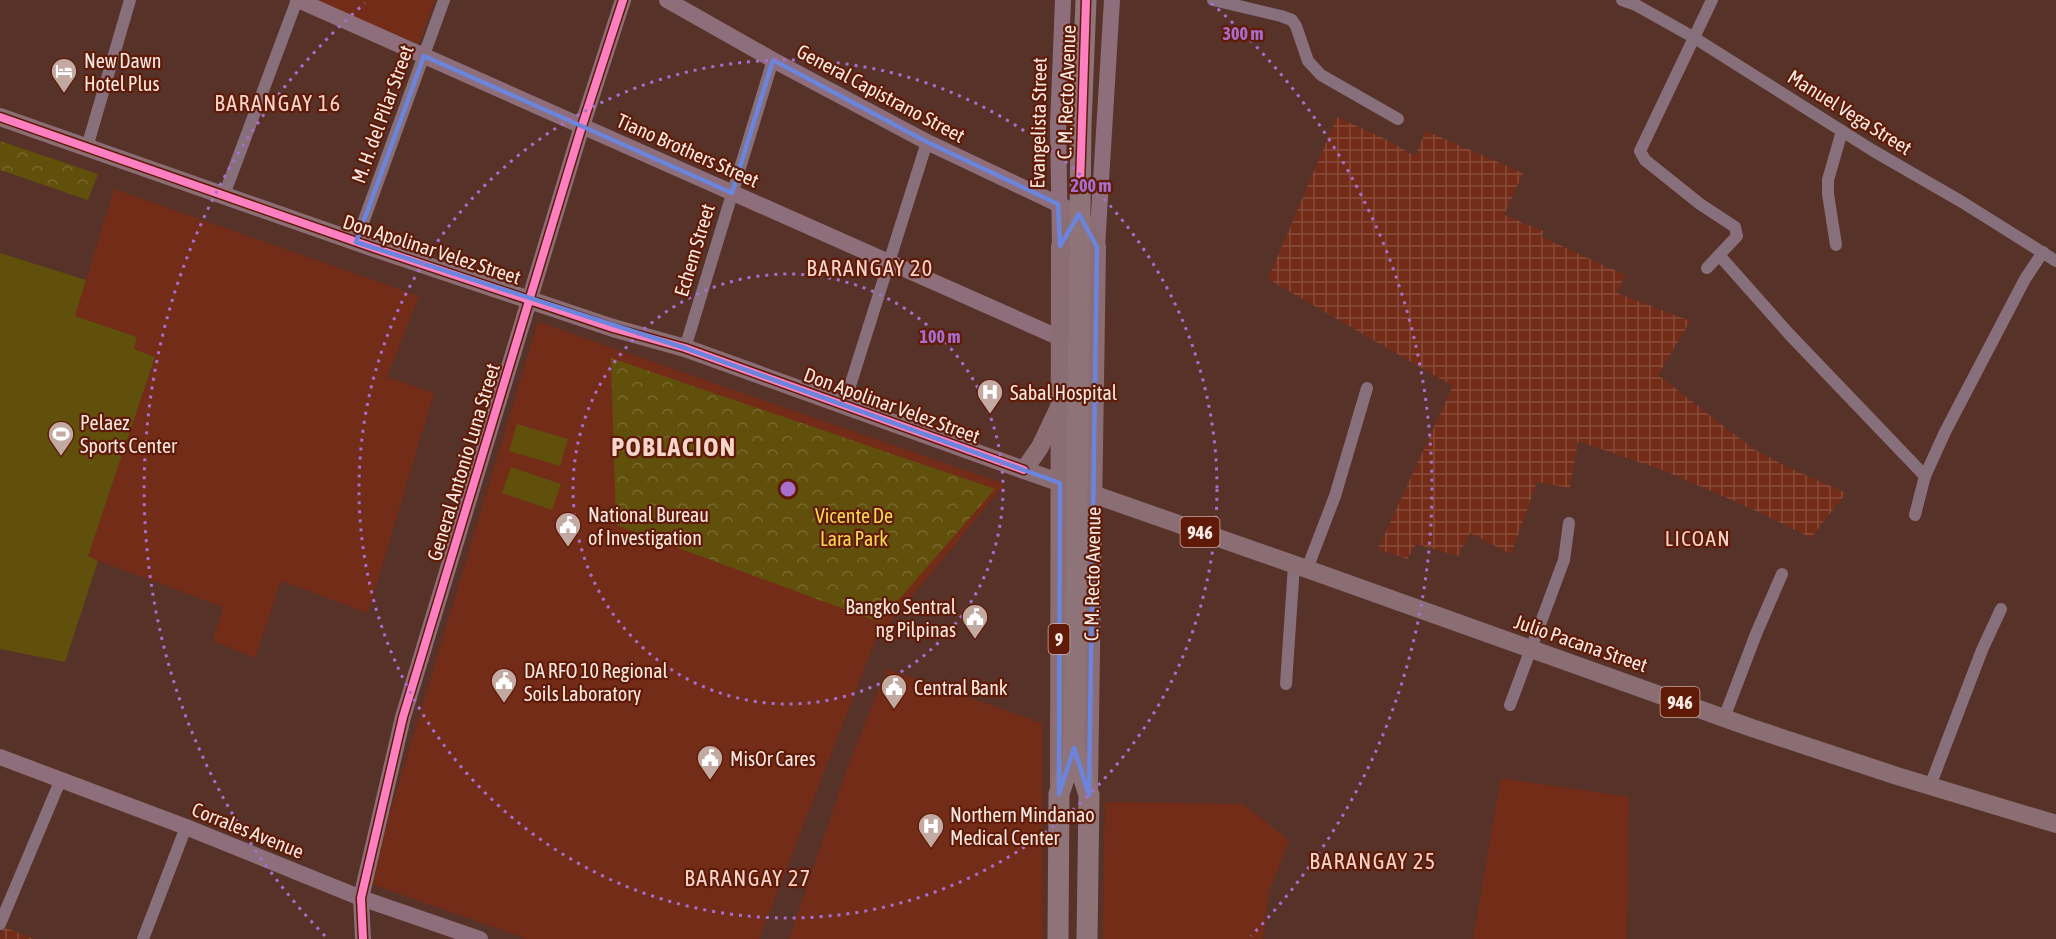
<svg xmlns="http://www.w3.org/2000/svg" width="2056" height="939" viewBox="0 0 2056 939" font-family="'Asap Condensed',sans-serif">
<defs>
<pattern id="industrial-grid" width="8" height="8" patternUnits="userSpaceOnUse" patternTransform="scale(1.5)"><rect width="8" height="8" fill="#732c18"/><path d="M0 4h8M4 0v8" fill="none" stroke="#884b39"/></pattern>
<pattern id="park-crowns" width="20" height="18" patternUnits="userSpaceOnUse" patternTransform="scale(1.5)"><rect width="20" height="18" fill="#614f0c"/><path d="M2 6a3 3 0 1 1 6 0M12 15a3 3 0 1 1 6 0" fill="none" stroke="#79682f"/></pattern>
</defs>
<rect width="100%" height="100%" fill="#573228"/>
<g fill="#732c18">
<path d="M311,0H435L419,44Z"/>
<path d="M114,189L419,296L387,377L434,393L368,613L281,581L255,658L213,641L223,607L88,557L155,357L134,349L137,337L75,316Z"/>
<path d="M538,322L1005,484L875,641L759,939H527L369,883Z"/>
<path d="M887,669L1042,723L1043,939H789L851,758Z"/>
<path d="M1501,778L1629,797L1627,939H1473Z"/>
<path d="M1105,802L1243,804L1289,840L1269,892L1263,939H1103Z"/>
</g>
<g fill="url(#industrial-grid)">
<path d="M1337,117L1385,139L1415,156L1426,131L1523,173L1504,215L1543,231L1542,237L1625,275L1617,293L1690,321L1658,375L1752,448L1785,466L1846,493L1811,538L1761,513L1665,471L1578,441L1570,488L1537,482L1511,554L1470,533L1458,556L1416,544L1407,559L1378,549L1453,386L1268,279Z"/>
<path d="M3,927L34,939H0Z"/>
</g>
<g fill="url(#park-crowns)">
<path d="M0,141L98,174L88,200L0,170Z"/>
<path d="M611,358L995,489L879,622L616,525Z"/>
</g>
<g fill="#614f0c">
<path d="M0,253L86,280L75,316L137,337L134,349L155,357L88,556L98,561L65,662L0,649Z"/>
<path d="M517,424L568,439L560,466L509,451Z"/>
<path d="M511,467L561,484L552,510L502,493Z"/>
</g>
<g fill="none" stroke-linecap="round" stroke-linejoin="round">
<g stroke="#876f7b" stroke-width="12">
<path d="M1213,0L1281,16L1292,20L1296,26L1308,61L1321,75L1398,119"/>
<path d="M1622,0L1636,5L1693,37L1872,150L1962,202L2056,261"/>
<path d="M87,147L130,0"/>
<path d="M224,195L297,0"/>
<path d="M356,242L444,0"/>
<path d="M1836,245L1828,194V180L1842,131"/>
<path d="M1719,255L1790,335L1925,476"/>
<path d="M1707,268L1737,236L1735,227L1700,204L1645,160L1640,151L1712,0"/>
<path d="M685,348L773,60"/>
<path d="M844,405L927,142"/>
<path d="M1915,515L1925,476L1945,432L2025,279L2043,252"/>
<path d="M1307,569L1335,496L1367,388"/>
<path d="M1286,684L1294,565"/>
<path d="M1510,705L1564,560L1569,523"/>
<path d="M1724,718L1756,634L1782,574"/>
<path d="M1930,786L1982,650L2001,609"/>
<path d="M0,924L61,779"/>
<path d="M143,939L186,827"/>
</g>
<g stroke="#8d6e7a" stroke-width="16">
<path d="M298,0L1060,338"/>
<path d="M667,0L773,60L927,142L1079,214"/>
<path d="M1060,246L1058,126L1063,0"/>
<path d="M1097,247L1112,0"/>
<path d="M0,757L186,827L361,898L480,939"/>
<path d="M363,939L361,898L403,717L582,126L623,0"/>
</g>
<g stroke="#8b6d74" stroke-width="18">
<path d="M0,117L374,248L613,328L685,348L1024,470L1307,569L1752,728L1897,776L2056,824"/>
<path d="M1079,214L1097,247L1089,788"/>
<path d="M1024,470L1040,447L1058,409"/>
<path d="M1059,784L1060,246L1079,214"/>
</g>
<g stroke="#8e7379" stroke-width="21">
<path d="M1078,394L1081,125L1086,0"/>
<path d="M1076,605L1074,748L1089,795L1087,939"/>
<path d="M1058,939L1059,794L1074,748"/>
</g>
<path stroke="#8e7379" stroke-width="21" d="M1076,605L1078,394"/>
<g stroke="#5f1b07" stroke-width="11">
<g id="cycleway">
<path d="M0,117L374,248L613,328L685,348L1024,470"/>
<path d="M1080,185L1086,0"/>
<path d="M363,939L361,898L403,717L582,126L623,0"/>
</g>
</g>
<use href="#cycleway" stroke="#ff80c0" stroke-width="8"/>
</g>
<path fill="none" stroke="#6b84dc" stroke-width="4.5" stroke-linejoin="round" d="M424,56L732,193L773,60L927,142L1058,204L1060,246L1079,214L1097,247L1089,795L1074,748L1059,794L1060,483L685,348L356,242Z"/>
<g fill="none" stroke="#a86ecc" stroke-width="3" stroke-dasharray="3 6">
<circle cx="788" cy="489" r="215"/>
<circle cx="788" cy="489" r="429"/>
<path d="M325 936A644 644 0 0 1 365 3M1211 3A644 644 0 0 1 1251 936"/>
</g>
<defs>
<g id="hotel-pin" transform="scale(1.35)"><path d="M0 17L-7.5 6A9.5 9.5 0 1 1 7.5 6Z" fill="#c2a9a2" stroke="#5f1b07"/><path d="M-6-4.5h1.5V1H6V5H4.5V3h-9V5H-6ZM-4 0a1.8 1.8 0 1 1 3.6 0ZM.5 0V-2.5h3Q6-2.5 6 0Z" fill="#fff"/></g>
<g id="hospital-pin" transform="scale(1.35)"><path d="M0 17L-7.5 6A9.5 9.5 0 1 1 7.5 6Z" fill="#c2a9a2" stroke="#5f1b07"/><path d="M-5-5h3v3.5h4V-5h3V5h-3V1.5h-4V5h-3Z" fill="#fff"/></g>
<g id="stadium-pin" transform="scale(1.35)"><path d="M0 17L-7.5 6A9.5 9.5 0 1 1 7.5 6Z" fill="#c2a9a2" stroke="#5f1b07"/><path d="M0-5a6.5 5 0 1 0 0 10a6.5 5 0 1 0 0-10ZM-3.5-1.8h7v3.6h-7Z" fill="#fff"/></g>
<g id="civic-pin" transform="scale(1.35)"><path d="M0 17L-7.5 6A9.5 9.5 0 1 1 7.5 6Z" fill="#c2a9a2" stroke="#5f1b07"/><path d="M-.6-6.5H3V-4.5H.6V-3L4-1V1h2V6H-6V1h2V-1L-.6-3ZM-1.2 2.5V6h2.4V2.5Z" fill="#fff"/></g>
</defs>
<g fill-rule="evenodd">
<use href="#hotel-pin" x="64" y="71"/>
<use href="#hospital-pin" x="990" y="392"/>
<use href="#stadium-pin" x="61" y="434"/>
<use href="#civic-pin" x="568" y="525"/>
<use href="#civic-pin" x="975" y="617"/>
<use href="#civic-pin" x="504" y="681"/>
<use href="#civic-pin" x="894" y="687"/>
<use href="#civic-pin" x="710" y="758"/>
<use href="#hospital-pin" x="931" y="826"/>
</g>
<g text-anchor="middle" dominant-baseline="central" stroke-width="4.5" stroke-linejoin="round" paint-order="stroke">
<g fill="#5f1b07" stroke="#ccaba2" stroke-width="1.5">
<rect x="1180.5" y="517" width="39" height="30" rx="4.5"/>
<rect x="1048.5" y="624" width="21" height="30" rx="4.5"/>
<rect x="1660.5" y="687" width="39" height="30" rx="4.5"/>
</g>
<g font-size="18" font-weight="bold" fill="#fbe9e4">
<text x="1200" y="532">946</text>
<text x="1059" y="639">9</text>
<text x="1680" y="702">946</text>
</g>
<g font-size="20" fill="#fbe9e4" stroke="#5f1b07" text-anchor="start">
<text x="84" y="60">New Dawn<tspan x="84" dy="23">Hotel Plus</tspan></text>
<text x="1010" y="392">Sabal Hospital</text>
<text x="80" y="422">Pelaez<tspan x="80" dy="23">Sports Center</tspan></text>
<text x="588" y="514">National Bureau<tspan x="588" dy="23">of Investigation</tspan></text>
<text x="956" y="606" text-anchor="end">Bangko Sentral<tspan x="956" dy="23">ng Pilpinas</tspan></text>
<text x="524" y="670">DA RFO 10 Regional<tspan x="524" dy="23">Soils Laboratory</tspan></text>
<text x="914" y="687">Central Bank</text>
<text x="730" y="758">MisOr Cares</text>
<text x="950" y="814">Northern Mindanao<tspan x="950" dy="23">Medical Center</tspan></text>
</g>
<g font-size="20" fill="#fbe9e4" stroke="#5f1b07">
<text transform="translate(1066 92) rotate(-88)">C. M. Recto Avenue</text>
<text transform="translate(881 93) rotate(28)">General Capistrano Street</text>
<text transform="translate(1850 112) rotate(32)">Manuel Vega Street</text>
<text transform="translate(382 114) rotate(-70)">M. H. del Pilar Street</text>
<text transform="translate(1038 123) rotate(-89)">Evangelista Street</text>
<text transform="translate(688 150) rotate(24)">Tiano Brothers Street</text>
<text transform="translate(432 249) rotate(18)">Don Apolinar Velez Street</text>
<text transform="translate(694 250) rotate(-73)">Echem Street</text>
<text transform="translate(892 405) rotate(20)">Don Apolinar Velez Street</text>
<text transform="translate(463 462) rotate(-73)">General Antonio Luna Street</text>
<text transform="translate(1092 574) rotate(-89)">C. M. Recto Avenue</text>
<text transform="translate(1581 643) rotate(19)">Julio Pacana Street</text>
<text transform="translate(248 830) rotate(22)">Corrales Avenue</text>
</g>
<g font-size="20" fill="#f7d952" stroke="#5f1b07">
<text x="854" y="515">Vicente De<tspan x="854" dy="23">Lara Park</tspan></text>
</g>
<g font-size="21" letter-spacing="1.5" fill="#f8d5cb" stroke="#5f1b07">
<text x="1698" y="538">LICOAN</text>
</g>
<g font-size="22" letter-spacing="1.5" fill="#f8d5cb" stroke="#5f1b07">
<text x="278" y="103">BARANGAY 16</text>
<text x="870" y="268">BARANGAY 20</text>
<text x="1373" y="861">BARANGAY 25</text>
<text x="748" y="878">BARANGAY 27</text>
</g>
<g font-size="26" font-weight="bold" letter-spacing="1.5" fill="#f8d5cb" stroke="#5f1b07">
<text x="674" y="447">POBLACION</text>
</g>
</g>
<circle cx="788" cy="489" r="9" fill="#a86ecc" stroke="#5f1b07" stroke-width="3"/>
<g font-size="18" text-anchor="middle" font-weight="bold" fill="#a86ecc" stroke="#5f1b07" stroke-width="4.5" stroke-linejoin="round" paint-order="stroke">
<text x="1243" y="40">300 m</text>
<text x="1091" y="192">200 m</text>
<text x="940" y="343">100 m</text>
</g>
</svg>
